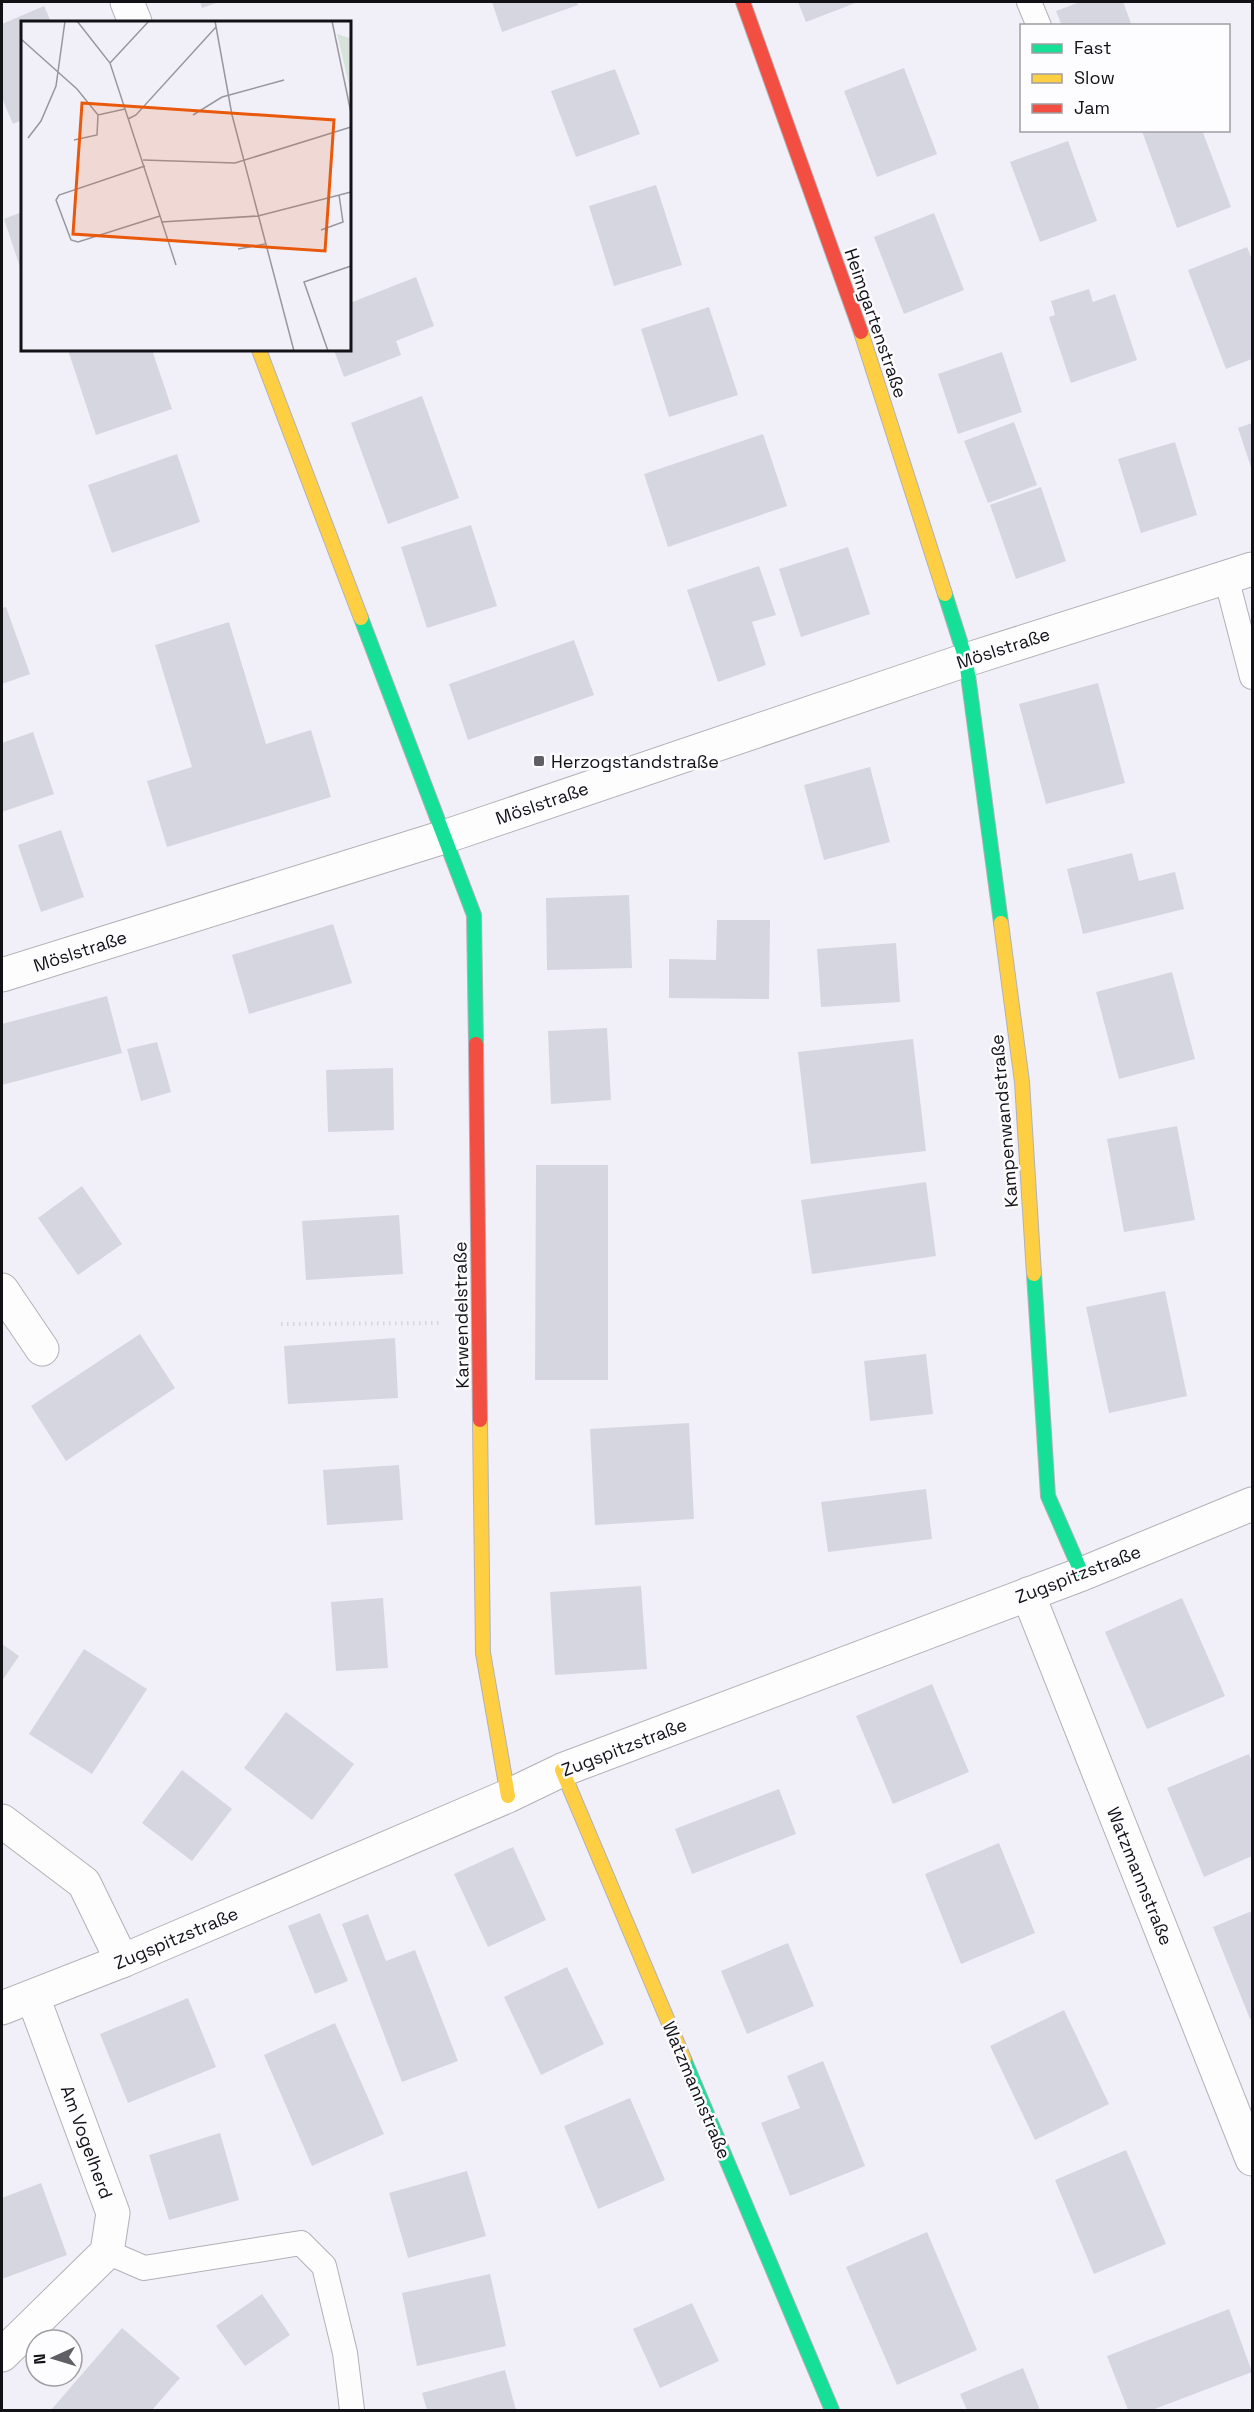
<svg xmlns="http://www.w3.org/2000/svg" width="1254" height="2412" viewBox="0 0 1254 2412" font-family="'Space Grotesk',sans-serif">
<rect width="100%" height="100%" fill="#f1f0f8"/>
<g fill="#d6d6e0">
<path d="M200,2H219L202,8Z"/>
<path d="M492,2H577L578,5L502,32Z"/>
<path d="M798,2H858L806,22Z"/>
<path d="M1080,2H1123L1132,26H1062L1056,11Z"/>
<path d="M44,6L51,22H22V120L13,124L2,98V24Z"/>
<path d="M904,68L937,154L877,177L844,91Z"/>
<path d="M615,69L640,134L576,157L551,91Z"/>
<path d="M1144,130H1202L1231,207L1177,228L1142,131Z"/>
<path d="M1068,141L1097,221L1040,242L1010,162Z"/>
<path d="M656,185L682,265L614,286L589,206Z"/>
<path d="M22,212V273L4,219Z"/>
<path d="M934,213L964,290L904,314L874,237Z"/>
<path d="M1247,247L1252,260V359L1226,369L1188,270Z"/>
<path d="M416,277L434,326L396,341L401,355L344,377L334,350H350V303Z"/>
<path d="M1089,289L1093,302L1115,294L1137,360L1071,383L1049,317L1055,315L1051,301Z"/>
<path d="M709,307L738,395L669,417L641,329Z"/>
<path d="M68,350H152L172,409L96,435Z"/>
<path d="M1002,352L1022,412L958,434L938,374Z"/>
<path d="M422,396L459,498L388,524L351,423Z"/>
<path d="M1014,422L1037,485L988,503L964,441Z"/>
<path d="M1252,423V470L1238,428Z"/>
<path d="M763,434L787,506L668,547L644,474Z"/>
<path d="M1175,442L1197,515L1141,533L1118,459Z"/>
<path d="M177,454L200,522L112,553L88,485Z"/>
<path d="M1041,487L1066,561L1016,579L990,505Z"/>
<path d="M471,525L497,606L427,628L401,547Z"/>
<path d="M848,547L870,614L801,637L779,569Z"/>
<path d="M759,566L776,615L752,622L766,665L718,682L687,590Z"/>
<path d="M6,607L30,674L2,684V608Z"/>
<path d="M229,622L266,744L311,730L331,797L167,847L147,781L192,767L155,645Z"/>
<path d="M574,640L594,695L468,740L449,684Z"/>
<path d="M1098,683L1125,783L1046,804L1019,704Z"/>
<path d="M33,732L54,794L2,812V743Z"/>
<path d="M870,767L890,842L824,860L804,785Z"/>
<path d="M61,830L84,897L41,912L18,845Z"/>
<path d="M1132,853L1139,881L1175,872L1184,909L1083,934L1067,869Z"/>
<path d="M629,895L632,968L547,970L546,898Z"/>
<path d="M717,920H770L769,999L669,998V959L716,960Z"/>
<path d="M333,924L352,983L249,1014L232,955Z"/>
<path d="M896,943L900,1002L821,1007L817,949Z"/>
<path d="M1172,972L1195,1059L1119,1079L1096,992Z"/>
<path d="M107,996L122,1053L2,1085V1024Z"/>
<path d="M607,1028L611,1100L551,1104L548,1031Z"/>
<path d="M913,1039L926,1151L811,1164L798,1052Z"/>
<path d="M157,1042L171,1092L141,1101L127,1049Z"/>
<path d="M393,1068L394,1130L328,1132L326,1070Z"/>
<path d="M1177,1126L1195,1220L1124,1232L1107,1139Z"/>
<path d="M536,1165H608V1380H535Z"/>
<path d="M926,1182L936,1256L812,1274L801,1200Z"/>
<path d="M82,1186L122,1244L78,1275L38,1218Z"/>
<path d="M399,1215L403,1274L306,1280L302,1221Z"/>
<path d="M1165,1291L1187,1396L1109,1413L1086,1307Z"/>
<path d="M140,1334L175,1388L66,1461L31,1406Z"/>
<path d="M395,1338L398,1398L288,1404L284,1346Z"/>
<path d="M926,1354L933,1414L870,1421L864,1361Z"/>
<path d="M689,1423L694,1519L595,1525L590,1429Z"/>
<path d="M399,1465L403,1520L327,1525L323,1470Z"/>
<path d="M926,1489L932,1539L828,1552L821,1502Z"/>
<path d="M641,1586L647,1669L555,1675L550,1592Z"/>
<path d="M383,1598L388,1668L336,1671L331,1602Z"/>
<path d="M1182,1598L1225,1696L1147,1729L1105,1632Z"/>
<path d="M2,1644L19,1656L2,1681Z"/>
<path d="M84,1649L147,1689L92,1774L29,1734Z"/>
<path d="M932,1684L969,1772L893,1804L856,1716Z"/>
<path d="M286,1712L354,1764L312,1820L244,1768Z"/>
<path d="M1249,1754L1252,1763V1856L1204,1877L1167,1788Z"/>
<path d="M182,1770L232,1809L192,1861L142,1823Z"/>
<path d="M779,1789L796,1834L692,1874L675,1829Z"/>
<path d="M999,1843L1035,1933L961,1964L925,1874Z"/>
<path d="M513,1847L546,1920L488,1947L454,1874Z"/>
<path d="M1252,1911V2018L1250,2019L1213,1927Z"/>
<path d="M320,1913L348,1981L315,1994L288,1926Z"/>
<path d="M368,1914L386,1961L415,1950L458,2061L402,2082L342,1924Z"/>
<path d="M788,1943L814,2006L747,2034L721,1971Z"/>
<path d="M567,1967L604,2044L541,2075L504,1997Z"/>
<path d="M188,1998L216,2067L128,2103L100,2034Z"/>
<path d="M1064,2010L1109,2104L1035,2140L990,2046Z"/>
<path d="M335,2023L384,2134L312,2166L264,2055Z"/>
<path d="M823,2061L865,2166L790,2196L761,2123L800,2108L787,2076Z"/>
<path d="M630,2098L665,2180L598,2209L564,2126Z"/>
<path d="M220,2133L239,2200L169,2220L149,2155Z"/>
<path d="M1126,2150L1166,2244L1094,2274L1055,2180Z"/>
<path d="M467,2171L486,2236L408,2258L389,2193Z"/>
<path d="M41,2183L67,2255L2,2279V2198Z"/>
<path d="M927,2232L977,2350L897,2385L846,2267Z"/>
<path d="M490,2274L506,2346L417,2366L402,2293Z"/>
<path d="M262,2294L290,2335L245,2366L216,2326Z"/>
<path d="M692,2303L719,2361L660,2388L633,2329Z"/>
<path d="M1229,2309L1252,2372L1152,2410H1128L1107,2356Z"/>
<path d="M122,2328L180,2378L152,2410H51Z"/>
<path d="M1023,2368L1040,2410H967L960,2394Z"/>
<path d="M505,2370L516,2410H427L422,2393Z"/>
</g>
<g fill="none" stroke-linecap="round" stroke-linejoin="round">
<g stroke="#b2b1b7" stroke-width="26">
<g id="lane">
<path d="M1029,2L1039,26"/>
<path d="M1226,577L1252,677"/>
<path d="M107,2252L144,2268L301,2243L324,2266L345,2353L352,2410"/>
</g>
</g>
<g stroke="#b2b1b7" stroke-width="35">
<g id="street">
<path d="M127,2L135,22"/>
<path d="M2,975L444,837L966,660L1252,569"/>
<path d="M2,1290L42,1349"/>
<path d="M1028,1594L1252,2159"/>
<path d="M2,1821L84,1883L122,1961"/>
<path d="M2,2008L122,1961L508,1796L562,1770L1082,1574L1252,1504"/>
<path d="M2,2355L107,2252L113,2213L33,1997"/>
</g>
</g>
<g stroke="#b2b1b7" stroke-width="16">
<g id="fast">
<path d="M945,594L966,660L1001,923"/>
<path d="M361,618L474,915L476,1044"/>
<path d="M1034,1274L1048,1496L1082,1574"/>
<path d="M684,2059L832,2410"/>
</g>
</g>
<g stroke="#b2b1b7" stroke-width="16">
<g id="slow">
<path d="M861,332L945,594"/>
<path d="M259,350L361,618"/>
<path d="M1001,923L1022,1082L1034,1274"/>
<path d="M480,1420L483,1653L508,1796"/>
<path d="M562,1770L684,2059"/>
</g>
</g>
<g stroke="#b2b1b7" stroke-width="16">
<g id="jam">
<path d="M743,2L861,332"/>
<path d="M476,1044L480,1420"/>
</g>
</g>
<path stroke="#d8d6d9" stroke-width="4" stroke-dasharray="1.5 4.5" stroke-linecap="butt" d="M281,1324L440,1323"/>
<use href="#lane" stroke="#fdfdfe" stroke-width="24"/>
<use href="#street" stroke="#fdfdfe" stroke-width="33"/>
<use href="#fast" stroke="#16e098" stroke-width="14"/>
<use href="#slow" stroke="#ffcf43" stroke-width="14"/>
<use href="#jam" stroke="#f24e42" stroke-width="14"/>
</g>
<rect fill="#605f65" stroke="#fdfcff" stroke-width="2" x="533" y="755" width="12" height="12" rx="3"/>
<g text-anchor="middle" dominant-baseline="central" stroke-width="5" stroke-linejoin="round" paint-order="stroke">
<g font-size="18" fill="#121116" stroke="#fdfcff">
<text transform="translate(876 323) rotate(71)">Heimgartenstraße</text>
<text transform="translate(1003 648) rotate(-18)">Möslstraße</text>
<text transform="translate(542 803) rotate(-19)">Möslstraße</text>
<text transform="translate(80 951) rotate(-18)">Möslstraße</text>
<text transform="translate(1004 1121) rotate(-95)">Kampenwandstraße</text>
<text transform="translate(461 1315) rotate(-91)">Karwendelstraße</text>
<text transform="translate(1078 1574) rotate(-21)">Zugspitzstraße</text>
<text transform="translate(624 1747) rotate(-21)">Zugspitzstraße</text>
<text transform="translate(1140 1876) rotate(68)">Watzmannstraße</text>
<text transform="translate(176 1938) rotate(-23)">Zugspitzstraße</text>
<text transform="translate(697 2090) rotate(67)">Watzmannstraße</text>
<text transform="translate(87 2142) rotate(70)">Am Vogelherd</text>
</g>
<g font-size="18" fill="#121116" stroke="#fdfcff" text-anchor="start">
<text x="551" y="761">Herzogstandstraße</text>
</g>
</g>
<g transform="translate(21 21)">
<rect width="330" height="330" fill="#f1f0f8"/>
<path d="M316,13L329,17L330,72Z" fill="#d6e2da"/>
<path fill="none" stroke="#98979e" stroke-width="1.5" d="M56,0L89,42L155,244M194,0L211,94L273,330M311,0L330,92M0,18L56,68L77,94L104,88M89,42L128,0M172,94L201,76L263,59M107,98L115,94L195,6M7,117L20,100L35,65L44,0M53,119L76,114L77,94M122,139L214,142L330,106M124,145L38,174L35,179L50,219L57,221L139,195M140,201L237,195L330,171M300,209L322,201L318,174M217,228L244,223M307,330L283,261L330,245"/>
<path fill="#e8590c" fill-opacity="0.15" stroke="#e8590c" stroke-width="3" d="M61,82L313,99L304,230L52,213Z"/>
<rect width="330" height="330" fill="none" stroke="#121116" stroke-width="3"/>
</g>
<rect width="1254" height="2412" fill="none" stroke="#121116" stroke-width="6"/>
<rect x="1020" y="24" width="210" height="108" fill="#fdfcff" stroke="#9f9ea2" stroke-width="1.5"/>
<rect x="1032" y="44" width="30" height="9" fill="#16e098" stroke="#9f9ea2" stroke-width="1.5"/>
<text x="1074" y="54" font-size="18" fill="#121116">Fast</text>
<rect x="1032" y="74" width="30" height="9" fill="#ffcf43" stroke="#9f9ea2" stroke-width="1.5"/>
<text x="1074" y="84" font-size="18" fill="#121116">Slow</text>
<rect x="1032" y="104" width="30" height="9" fill="#f24e42" stroke="#9f9ea2" stroke-width="1.5"/>
<text x="1074" y="114" font-size="18" fill="#121116">Jam</text>
<g transform="translate(54 2358) rotate(266)"><circle r="28" fill="#fdfcff" stroke="#9f9ea2" stroke-width="1.5"/>
<path d="M0-4.5L10 22L0 15L-10 22Z" fill="#605f65"/>
<text y="-9" font-size="16" font-weight="bold" text-anchor="middle" fill="#121116">N</text>
</g>
</svg>
